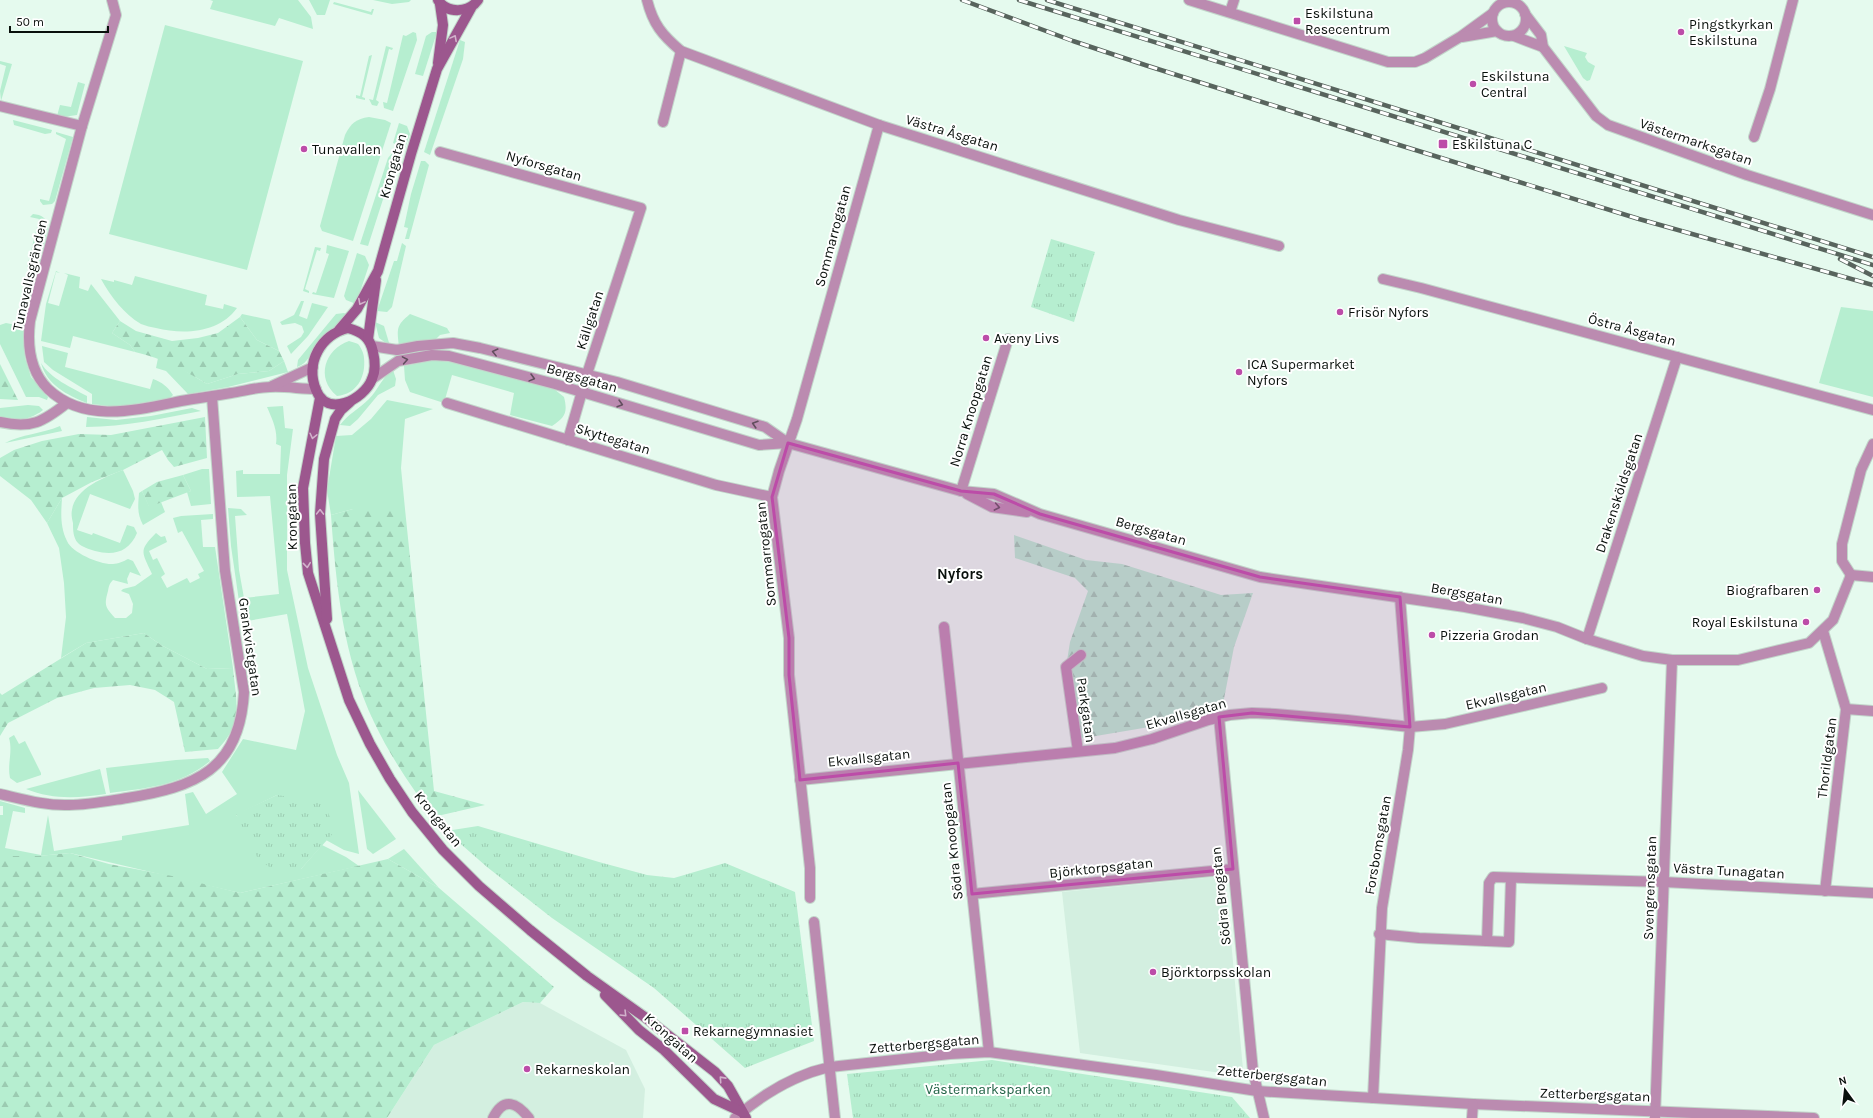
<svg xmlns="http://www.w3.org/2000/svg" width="1873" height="1118" viewBox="0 0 1873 1118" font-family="Karla,sans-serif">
<defs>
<pattern id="forest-firs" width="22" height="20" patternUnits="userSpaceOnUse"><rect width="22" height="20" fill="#b6eed0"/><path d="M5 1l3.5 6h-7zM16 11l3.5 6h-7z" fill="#9bcbb1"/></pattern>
<pattern id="park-tufts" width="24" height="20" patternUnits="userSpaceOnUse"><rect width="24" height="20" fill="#b6eed0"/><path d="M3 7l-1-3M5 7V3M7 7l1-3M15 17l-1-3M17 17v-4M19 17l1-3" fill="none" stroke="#9bcbb1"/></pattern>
</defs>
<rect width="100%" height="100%" fill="#e5faee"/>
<g fill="#d3efe0">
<path d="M1225,876L1243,1069L1235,1075L1080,1053L1062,892Z"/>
<path d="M523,1002L540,1003L626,1050L645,1089L643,1118H387L434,1045Z"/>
</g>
<g fill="#b6eed0">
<path d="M210,0H298L311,17L313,29L279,18L275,26L210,9L213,1Z"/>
<path d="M309,0H330L325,15H317Z"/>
<path d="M373,0H411L409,2L392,4Z"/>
<path d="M334,2L371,12L372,9H374L372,15L333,4Z"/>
<path d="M165,25L303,61L247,270L109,234Z"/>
<path d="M413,32L416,33L417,40L394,108L393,111L384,108L383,102L387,103L403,35L406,36Z"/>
<path d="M432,32H437L423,76L415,74L426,36Z"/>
<path d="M460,40L465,42L463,59L430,155L424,152Z"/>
<path d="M386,46L393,48L392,50L389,49L376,100L379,102L377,106L372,105L369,99L373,100Z"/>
<path d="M1564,46L1587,53L1585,57L1588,62L1595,66L1590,80L1587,81L1583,78Z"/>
<path d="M372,55L362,97L365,98V100L356,98V95L360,96L369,56Z"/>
<path d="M0,61L12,64L1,101L0,91L6,66L0,64Z"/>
<path d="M78,82L85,84L77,115L63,117L57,116L60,105L71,107Z"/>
<path d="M369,117L385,120L391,123L353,241L322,231L320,226L345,135C351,123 356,119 369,117Z"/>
<path d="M13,120L52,130L51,133L45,134L14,125Z"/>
<path d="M399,123L407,126L410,134L405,148L393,143Z"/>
<path d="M56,132L73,137L55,201L52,204L43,205L40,201V199L49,201L66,139L56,134Z"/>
<path d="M393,152L402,155L401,159L395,162L368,246L360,244L388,158Z"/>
<path d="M421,161H425L429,165L409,239H405L408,228L404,227L411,194Z"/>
<path d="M33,214C42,215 46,217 48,227L24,324V341L25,358L31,377L48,397L47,400L39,397H26L0,344V325L6,323L16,325L31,268L27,267L39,219L30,217Z"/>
<path d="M402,243L406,246L392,307L387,312L377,311L394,261H397Z"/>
<path d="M327,245L349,251L334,298L312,294L313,292L316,293L329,254L326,253Z"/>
<path d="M315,247L321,248L320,251L317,250L305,289L309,291V293L303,291Z"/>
<path d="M357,253L365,256L369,265L356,304L346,300L344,296Z"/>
<path d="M56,271L60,273L56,272L48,303L59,306L68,275L64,273L80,277L79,288L88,291L91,284L120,321L112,333L130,345L135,352L73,336L70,348L41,341L46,304Z"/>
<path d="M135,276L207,295L205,305L223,309L224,304L237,308C219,333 184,335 156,328C151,327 146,326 141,324C124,314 111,297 101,279L114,282V280L132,285Z"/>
<path d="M301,301H304L299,316L307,319L312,303L328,307L308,336L291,354L287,346L301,337L304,332L302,326L295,323L282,325L280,322L294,315Z"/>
<path d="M1841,307L1873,311V397L1819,383Z"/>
<path d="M344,313L350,316C339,325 325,332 317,344C310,353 309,363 297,367L298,360L336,314Z"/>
<path d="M242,314L270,320L279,351L257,340L240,317Z"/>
<path d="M410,314L447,328L450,333L440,335L436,339L399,346C397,328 396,326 410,314Z"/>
<path d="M375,322L384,326L390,346L379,338Z"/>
<path d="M349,341C352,342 356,343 358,344C361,347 364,354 364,358C366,377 357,394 337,396C315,378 325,349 349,341Z"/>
<path d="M42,346L68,353L65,367L150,389L153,379C162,382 168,387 173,395L170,398L118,407L92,404V394L53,370L44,362Z"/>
<path d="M158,358L172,363L207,384L238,374L269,371L284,361L288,372L228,387L188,394L166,371L156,368Z"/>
<path d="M434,360L466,364L554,389L564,397C568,413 565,417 552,426L510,415L514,393L452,375L444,403L410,392L405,380L404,366Z"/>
<path d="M41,363C50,378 72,388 87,396V403C67,395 47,385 41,363Z"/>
<path d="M393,370L396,379L395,386L378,395L358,419L350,426L340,425C348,414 359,409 369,399C378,390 382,377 393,370Z"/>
<path d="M387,400L433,409L405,419L401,468L405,509H353L331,515L327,490L336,436L352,435L371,419Z"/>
<path d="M28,405L39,406L43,410C29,421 16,421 0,417V408Z"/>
<path d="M283,406L285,428L293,429L287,475V570L308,668L337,755L349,783L359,854L344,850L326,840L335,830L277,795L236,815L301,869L322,845L346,857L359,866L240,893L70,853L38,856H0V815H3V806H0V801L25,808V813L13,811L5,848L41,855L48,815L54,851L122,840V836L189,825L185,794L193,792L206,814L237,794L222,772L243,739L296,750L305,711L287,614L242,622L231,546L228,508L241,509L247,515L235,516L239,570L244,598L279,594L270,496L237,497L236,471L243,470V474H280L281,446L276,444C278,430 272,419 267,407Z"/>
<path d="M192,408L201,411C163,418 125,427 86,427L87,417L116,420L151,416Z"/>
<path d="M60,426L62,431L5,443C22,434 41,434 60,426Z"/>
<path d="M202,469H209L211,504L191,506L187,492L191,491L183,475Z"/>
<path d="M123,470L133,491L135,499L130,509L90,494L77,530L92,535L93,533L120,543L127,525L134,527L137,533C129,552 114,556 95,551C89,549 82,547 78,543C73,538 73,529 73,523C72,519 71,514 72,510C75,488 105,477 123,470Z"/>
<path d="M142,491L149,506L161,502L165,512L143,525C137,514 138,506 139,493Z"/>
<path d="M62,498C61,513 60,527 67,541C72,553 101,565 113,564C118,564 124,561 128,559L133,561L141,576L130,572L127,579L128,584L113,580C109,584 109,586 108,591C104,605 105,607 115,618H126L132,613L133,604L129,594L121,591L123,589L135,586L152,574C142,552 138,551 156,533L161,537L165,536L167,542L149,551L153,560L157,558L165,574L161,577L167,588L187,578L190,583L200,578L198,574L204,571L182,531L178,533L173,518L181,516L213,514V519L201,520L203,547H215L233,668L207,669L161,645L144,633L86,643L61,658L66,617L64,583L59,548L47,523Z"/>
<path d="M14,735L19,744L25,741L41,773V775L17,783L10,778C7,764 13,752 9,738Z"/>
<path d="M208,758L210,761C180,786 147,788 110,793L106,768L176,760Z"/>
<path d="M100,769L106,794C79,798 52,800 26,789Z"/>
<path d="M358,790L396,839L373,854L367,849Z"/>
<path d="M404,849L439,888L388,859Z"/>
</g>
<g fill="url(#forest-firs)">
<path d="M240,317L257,340L279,351L284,361L269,371L238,374L207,384C182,369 164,359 135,352L130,345L112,333L120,321L136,331L172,341L198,338L218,333Z"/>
<path d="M0,364L18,400L0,399Z"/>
<path d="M205,417L207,458L174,467L168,460L162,450L123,470L92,482L62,498L47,523L31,500L0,476V458L14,450L42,441L79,434L111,435Z"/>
<path d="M183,475L191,491L149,507L142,491L157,482Z"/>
<path d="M353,509H405L434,791L485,805L433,817C411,786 390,756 374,722C343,657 336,585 331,515Z"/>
<path d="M1014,535L1086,560L1122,564L1221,595L1253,593L1234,647L1223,704L1173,723L1084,738L1076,737L1066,667L1070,642L1088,591L1075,578L1015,558Z"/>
<path d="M144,633L161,645L207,669L233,668C236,702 244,722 218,749L185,752L174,702L155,690L130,685L94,688L57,698L8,723L0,736V693L2,695L86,643Z"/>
<path d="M70,853L109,864L172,876L240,893L388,859L439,888L554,987L540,1003L523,1002L434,1045L387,1118H0V856H38Z"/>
</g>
<g fill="url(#park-tufts)">
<path d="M1051,239L1095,252L1074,322L1031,307Z"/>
<path d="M277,795L323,802L336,830L301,869L275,871L258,859L236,814Z"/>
<path d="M478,826L599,862L647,875L674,878L725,863L795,892L814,1041L745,1068L654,988L552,918L487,867L446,831Z"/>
<path d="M992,1060L1232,1097L1250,1118H853L847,1074Z"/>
</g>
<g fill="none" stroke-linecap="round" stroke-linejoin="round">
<g stroke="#c2d5ca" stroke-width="12">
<g id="street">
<path d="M112,0L116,15L82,126L30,321C27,346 30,371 48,389C85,424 137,410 181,401C197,398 215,396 231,393C244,391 258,387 270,387C285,386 301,389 316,389"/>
<path d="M647,0C653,24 662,35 681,51L879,125L1179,220L1279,246"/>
<path d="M1189,0L1388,62H1415L1425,58L1460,37L1493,13"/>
<circle cx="1509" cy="19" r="17"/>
<path d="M1230,12L1234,0"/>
<path d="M1525,14L1541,35L1543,47L1596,116L1608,125L1747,175L1873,215"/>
<path d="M1514,36L1543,47"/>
<path d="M1462,37L1497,31"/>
<path d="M0,106L82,126"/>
<path d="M663,122L681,51"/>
<path d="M1754,137L1770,89L1793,0"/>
<path d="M440,152L641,208L587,374L568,440"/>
<path d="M1383,279L1421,288L1873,410"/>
<path d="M372,346L397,350L418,346L453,343L480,348L617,382L765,427L788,443"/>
<path d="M372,379L398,361L432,355L449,356L555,384L759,445L788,443L961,491L994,494L1040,514L1260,577L1465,607L1523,618L1557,627L1587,639L1643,656L1672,660H1738L1809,643L1833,620L1851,575"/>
<path d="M272,386L313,367"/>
<path d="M447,403L716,485L772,497"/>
<path d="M0,422C31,429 43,422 67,403"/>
<path d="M961,491L1008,339"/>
<path d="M967,494L992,507L1027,512"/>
<path d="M1851,575L1842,561V544L1861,470L1873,444"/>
<path d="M1851,575L1873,577"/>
<path d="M944,627L989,1052"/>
<path d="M1823,631L1846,709L1825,891"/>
<path d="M1587,639L1677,357"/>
<path d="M1846,709L1873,711"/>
<path d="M1219,717L1253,1071L1264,1118"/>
<path d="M1078,751L1066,667L1081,655"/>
<path d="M800,780L1115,748L1152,739L1208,720L1230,715L1252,713L1275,714L1347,720L1410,727L1445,724L1602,688"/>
<path d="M0,794C22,799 46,806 69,805C88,805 108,801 127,798C195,787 240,770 244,692L225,571L212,397"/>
<path d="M972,894L1233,869"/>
<path d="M810,898V868L789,675V638L772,497L779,471L797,419L879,125"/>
<path d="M814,922L835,1118"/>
<path d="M1379,934L1419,938L1509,942L1511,878"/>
<path d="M1487,941L1489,883L1493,877L1664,882L1873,893"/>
<path d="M1373,1098L1382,908L1408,750L1410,727L1400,597"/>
<path d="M1655,1117L1672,660"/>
<path d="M493,1118C504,1096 517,1103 529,1118"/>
<path d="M735,1118C763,1094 793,1075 830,1067L950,1054L989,1052L1156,1075L1257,1091L1473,1104L1814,1118"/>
<path d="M1472,1118L1473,1104"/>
</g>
</g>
<g stroke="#c2d5ca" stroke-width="12">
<g id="secondary">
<path d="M438,0C447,14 469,13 478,0"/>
<path d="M438,63L443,25L440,4"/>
<path d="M348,328C362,332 370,337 373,352C375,360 376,370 372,379C364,400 327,418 316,390C305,362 321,335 348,328Z"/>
<path d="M339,330L357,309L378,271L411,154L437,69L471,8"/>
<path d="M368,339L376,280"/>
<path d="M320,398L303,488L305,543L308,573L349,700L370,744L390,779L412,812L443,850L479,886L530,930L587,976L646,1018L715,1072L728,1086L746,1118"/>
<path d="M327,619L320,514L324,459L335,419L341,410L350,402"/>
<path d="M605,995L639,1030L663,1049L714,1099L742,1112"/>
</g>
</g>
<use href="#street" stroke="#bb8bb0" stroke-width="10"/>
<use href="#secondary" stroke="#9c578e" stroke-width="10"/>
<g stroke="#58645d" stroke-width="4.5">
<g id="rail">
<path d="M962,0L1073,41L1145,65L1370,136L1639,219L1873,285"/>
<path d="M1019,0L1873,265"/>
<path d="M1047,0L1873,257"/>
<path d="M1840,259L1873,276"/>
</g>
</g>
<use href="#rail" stroke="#fff" stroke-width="3" stroke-dasharray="9" stroke-linecap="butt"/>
</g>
<defs><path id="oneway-chevron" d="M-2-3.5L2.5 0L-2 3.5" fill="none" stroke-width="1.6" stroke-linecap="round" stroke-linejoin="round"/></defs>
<g stroke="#d2b3cc">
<use href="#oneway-chevron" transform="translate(454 38) rotate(-62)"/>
<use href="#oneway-chevron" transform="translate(361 302) rotate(118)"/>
<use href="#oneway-chevron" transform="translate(313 436) rotate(103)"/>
<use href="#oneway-chevron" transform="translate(320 512) rotate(-89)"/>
<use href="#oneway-chevron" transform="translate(307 565) rotate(84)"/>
<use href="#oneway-chevron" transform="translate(624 1014) rotate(45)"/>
<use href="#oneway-chevron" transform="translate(722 1079) rotate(-132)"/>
</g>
<g stroke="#624e5e">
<use href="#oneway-chevron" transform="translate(495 352) rotate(-166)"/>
<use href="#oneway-chevron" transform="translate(405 360) rotate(-10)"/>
<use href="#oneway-chevron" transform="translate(532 378) rotate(15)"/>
<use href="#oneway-chevron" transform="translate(620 404) rotate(16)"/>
<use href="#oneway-chevron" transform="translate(755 424) rotate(-163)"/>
<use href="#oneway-chevron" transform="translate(997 507) rotate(11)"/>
</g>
<path fill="#bc4ca8" fill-opacity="0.2" stroke="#bc4ca8" stroke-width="3" stroke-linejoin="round" d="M788,443L961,491L994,494L1040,514L1260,577L1400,597L1410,727L1252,713L1219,717L1233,869L972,894L958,763L800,780L789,675V638L772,497Z"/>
<g fill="#bc4ca8" stroke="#fff" stroke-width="1.5">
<rect x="1293" y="17" width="8" height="8" rx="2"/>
<circle cx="1681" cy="32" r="4"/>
<circle cx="1473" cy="84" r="4"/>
<rect x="1438" y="139" width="10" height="10" rx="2"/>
<circle cx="304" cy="149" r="4"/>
<circle cx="1340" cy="312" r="4"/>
<circle cx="986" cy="338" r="4"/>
<circle cx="1239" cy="372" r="4"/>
<circle cx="1817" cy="590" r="4"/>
<circle cx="1806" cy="622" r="4"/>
<circle cx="1432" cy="635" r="4"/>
<circle cx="1153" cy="972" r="4"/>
<rect x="681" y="1027" width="8" height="8" rx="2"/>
<circle cx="527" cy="1069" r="4"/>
</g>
<g text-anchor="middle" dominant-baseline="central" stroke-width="4" stroke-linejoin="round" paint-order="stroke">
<g font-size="14" fill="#09100c" stroke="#fff" text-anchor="start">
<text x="1305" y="13">Eskilstuna<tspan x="1305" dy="16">Resecentrum</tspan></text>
<text x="1689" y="24">Pingstkyrkan<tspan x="1689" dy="16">Eskilstuna</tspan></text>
<text x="1481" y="76">Eskilstuna<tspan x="1481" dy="16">Central</tspan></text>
<text x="1452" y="144">Eskilstuna C</text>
<text x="312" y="149">Tunavallen</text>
<text x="1348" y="312">Frisör Nyfors</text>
<text x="994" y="338">Aveny Livs</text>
<text x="1247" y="364">ICA Supermarket<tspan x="1247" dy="16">Nyfors</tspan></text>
<text x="1809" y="590" text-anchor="end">Biografbaren</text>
<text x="1798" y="622" text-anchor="end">Royal Eskilstuna</text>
<text x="1440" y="635">Pizzeria Grodan</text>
<text x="1161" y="972">Björktorpsskolan</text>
<text x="693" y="1031">Rekarnegymnasiet</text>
<text x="535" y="1069">Rekarneskolan</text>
</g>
<g font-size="14" fill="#09100c" stroke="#fff">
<text transform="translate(952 133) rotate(17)">Västra Åsgatan</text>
<text transform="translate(1696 142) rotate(19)">Västermarksgatan</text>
<text transform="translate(393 166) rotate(-74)">Krongatan</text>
<text transform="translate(544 166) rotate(16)">Nyforsgatan</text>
<text transform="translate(833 236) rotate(-75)">Sommarrogatan</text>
<text transform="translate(30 275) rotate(-77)">Tunavallsgränden</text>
<text transform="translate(590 320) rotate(-72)">Källgatan</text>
<text transform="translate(1632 330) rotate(15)">Östra Åsgatan</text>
<text transform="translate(582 378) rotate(16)">Bergsgatan</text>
<text transform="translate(971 411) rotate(-73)">Norra Knoopgatan</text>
<text transform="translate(613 439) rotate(17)">Skyttegatan</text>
<text transform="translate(1619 493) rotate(-72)">Drakensköldsgatan</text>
<text transform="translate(292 517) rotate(-91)">Krongatan</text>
<text transform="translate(1151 531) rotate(16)">Bergsgatan</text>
<text transform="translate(766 554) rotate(-96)">Sommarrogatan</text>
<text transform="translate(1467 594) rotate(10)">Bergsgatan</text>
<text transform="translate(250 647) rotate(82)">Grankvistgatan</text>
<text transform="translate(1506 696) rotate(-13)">Ekvallsgatan</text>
<text transform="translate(1086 710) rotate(82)">Parkgatan</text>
<text transform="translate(1186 714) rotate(-16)">Ekvallsgatan</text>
<text transform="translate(869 758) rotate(-6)">Ekvallsgatan</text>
<text transform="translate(1827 758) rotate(-83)">Thorildgatan</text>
<text transform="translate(438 819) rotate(51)">Krongatan</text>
<text transform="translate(952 841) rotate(-96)">Södra Knoopgatan</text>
<text transform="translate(1378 845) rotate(-80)">Forsbomsgatan</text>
<text transform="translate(1101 868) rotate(-6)">Björktorpsgatan</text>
<text transform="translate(1729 871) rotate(3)">Västra Tunagatan</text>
<text transform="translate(1650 888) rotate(-88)">Svengrensgatan</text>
<text transform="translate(1221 896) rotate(-96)">Södra Brogatan</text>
<text transform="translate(671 1038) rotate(42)">Krongatan</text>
<text transform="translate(924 1044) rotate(-5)">Zetterbergsgatan</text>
<text transform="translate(1272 1076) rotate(6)">Zetterbergsgatan</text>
<text transform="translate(1595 1095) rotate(2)">Zetterbergsgatan</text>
</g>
<g font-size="14" fill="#216346" stroke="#fff">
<text x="988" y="1089">Västermarksparken</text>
</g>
<g font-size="15" font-weight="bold" fill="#09100c" stroke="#fff">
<text x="960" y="574">Nyfors</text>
</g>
</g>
<g transform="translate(1845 1090) rotate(345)" stroke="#ffffff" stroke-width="3" paint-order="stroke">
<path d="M0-3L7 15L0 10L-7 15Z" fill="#09100c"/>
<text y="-6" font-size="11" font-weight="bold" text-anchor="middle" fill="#09100c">N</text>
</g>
<path d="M10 26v6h98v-6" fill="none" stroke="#09100c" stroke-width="2"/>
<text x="16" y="26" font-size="12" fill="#09100c" stroke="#ffffff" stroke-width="3" paint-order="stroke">50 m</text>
</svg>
